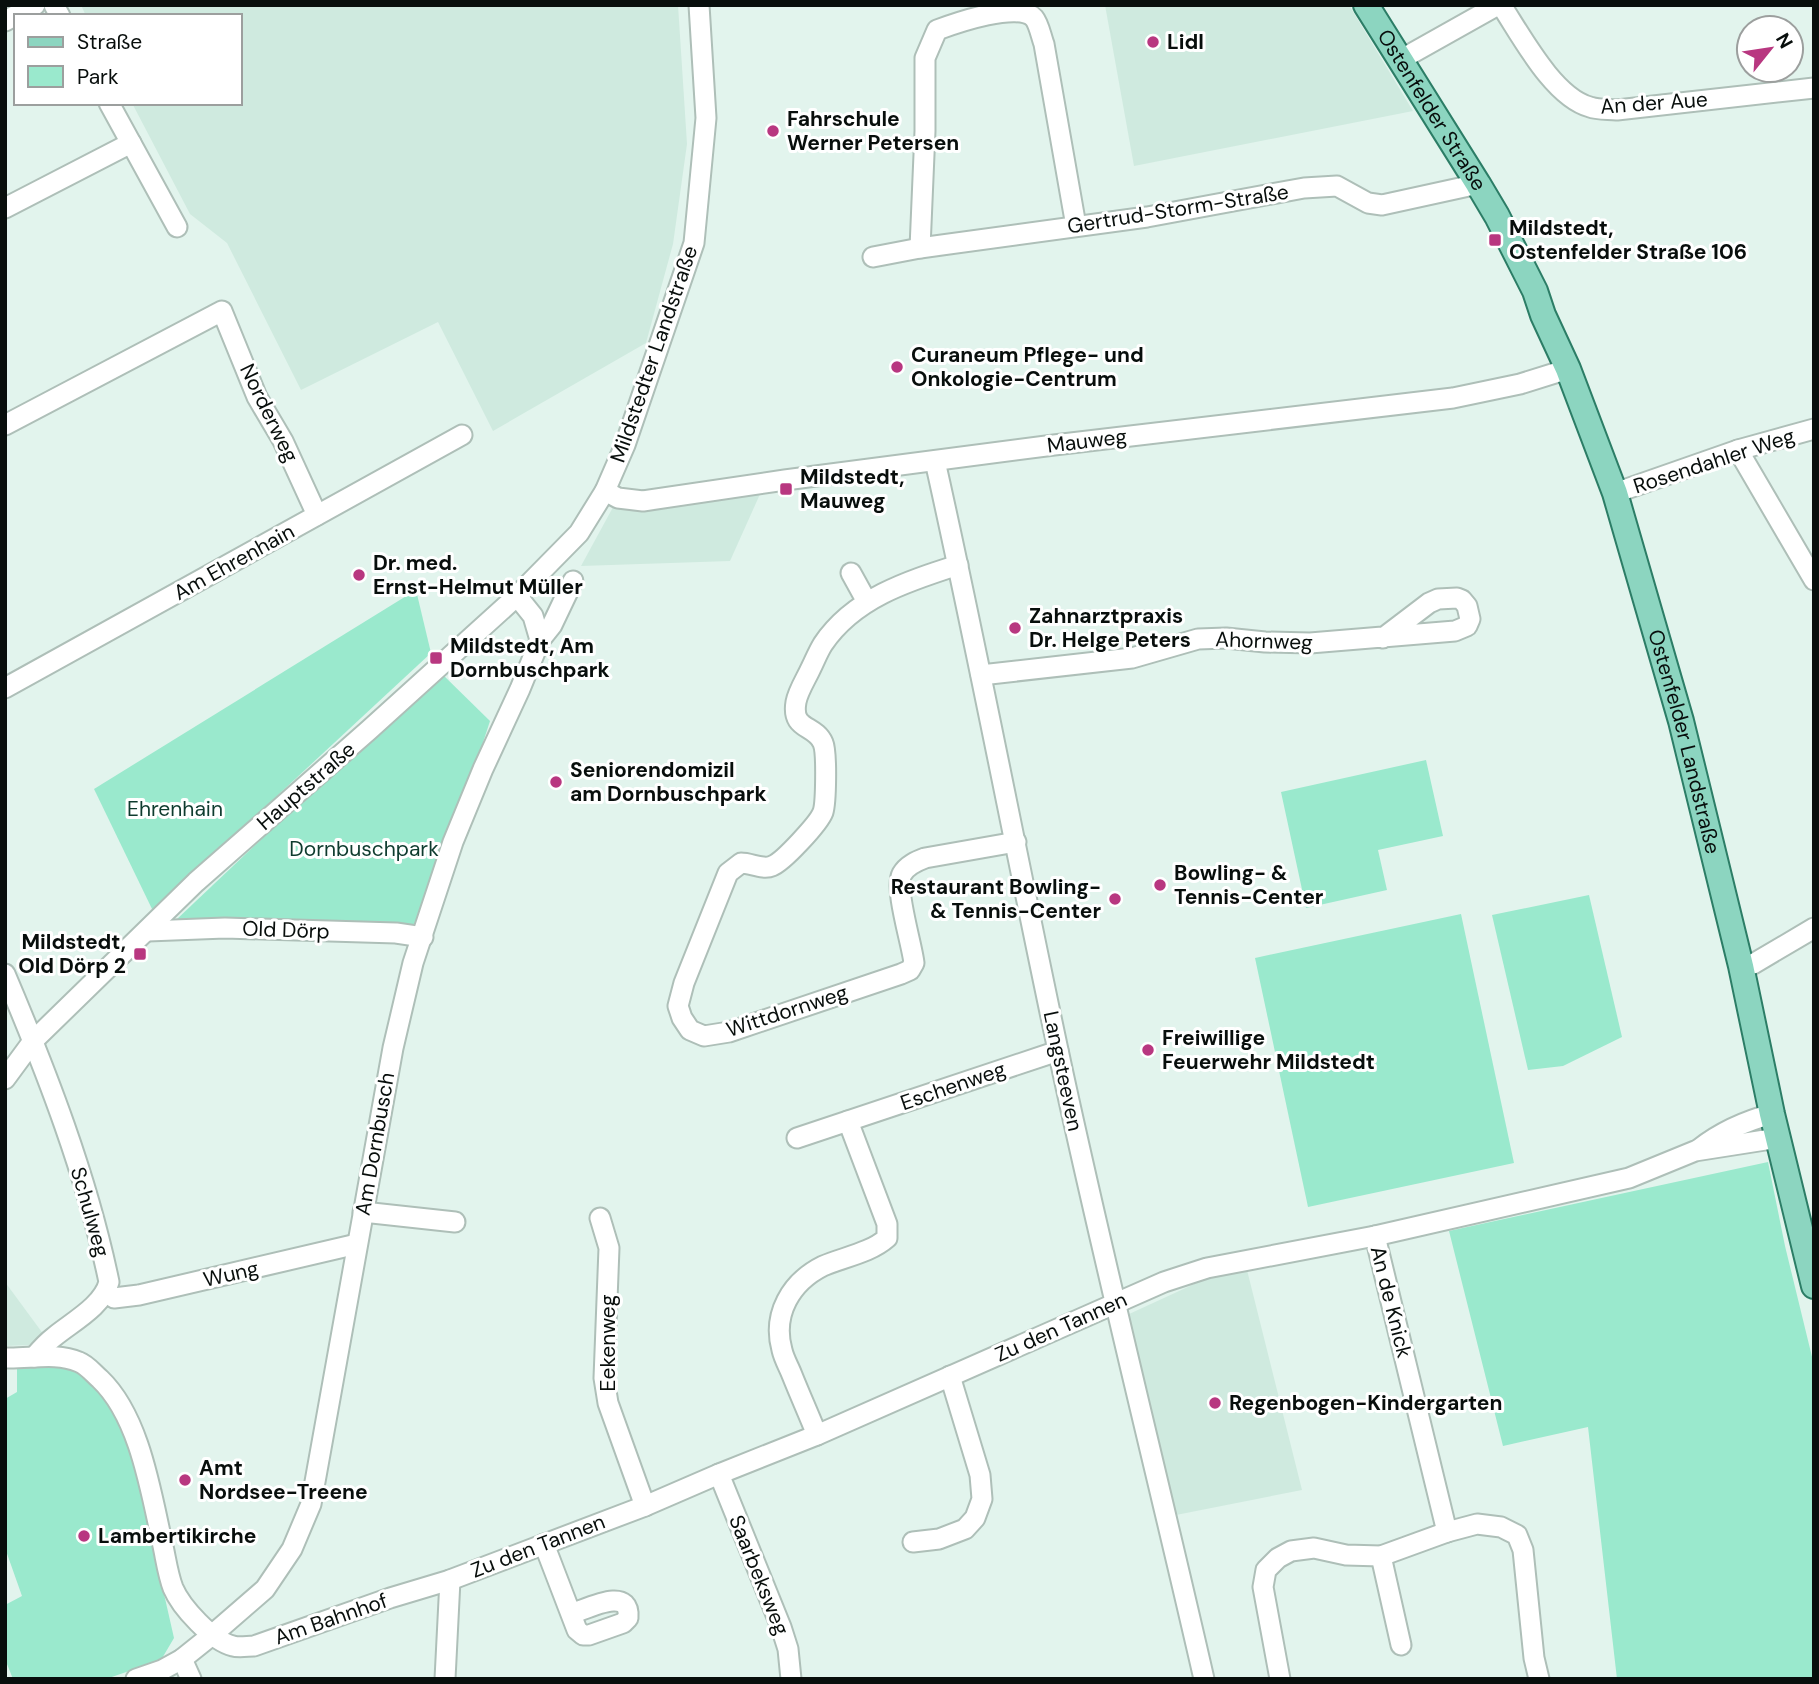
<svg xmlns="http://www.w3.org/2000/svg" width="1819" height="1684" viewBox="0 0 1819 1684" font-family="'DM Sans',sans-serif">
<rect width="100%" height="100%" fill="#e2f4ed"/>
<g fill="#cfeadf">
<path d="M81,5H678L687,144L673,244L646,343L493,431L438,322L301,390L227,243L190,214L132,103H240V16H86Z"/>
<path d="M1105,5H1349L1413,111L1134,166Z"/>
<path d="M765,483L730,561L581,566L618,498Z"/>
<path d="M1247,1270L1302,1490L1176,1515L1127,1315L1203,1280Z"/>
<path d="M5,1282L44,1335L29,1345L5,1346Z"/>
</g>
<g fill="#9ae9cd">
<path d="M416,590L431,653L153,911L94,789Z"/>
<path d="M439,671L490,721L463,804L416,926L176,920Z"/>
<path d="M1426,760L1443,836L1378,850L1387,890L1306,908L1281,792Z"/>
<path d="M1589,895L1622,1037L1563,1066L1528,1070L1492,915Z"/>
<path d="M1461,914L1514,1163L1308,1207L1255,958Z"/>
<path d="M1768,1162L1785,1246L1814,1365V1679H1617L1588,1427L1503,1446L1449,1231Z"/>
<path d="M60,1360L87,1371L125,1422L174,1638L161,1660L106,1679H13L5,1659V1605L22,1596L5,1548V1399L17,1392V1369Z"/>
</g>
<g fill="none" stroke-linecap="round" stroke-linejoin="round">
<g stroke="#aebfb8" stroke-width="23">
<g id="minor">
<path d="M54,5L60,16"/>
<path d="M1501,5C1521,35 1553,97 1590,107C1598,110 1608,109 1617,110L1814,88"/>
<path d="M5,21L35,5"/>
<path d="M1400,60L1498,5"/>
<path d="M109,103L177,227"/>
<path d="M5,208L131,143"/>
<path d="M920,248L925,131V58L937,30C956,23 1019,1 1034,18C1039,24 1041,36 1044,44L1076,226"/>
<path d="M873,257L920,248L1147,217L1304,188L1337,186L1368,203L1382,205L1478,184"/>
<path d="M5,425L222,311L257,397L283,441L317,515"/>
<path d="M1738,450L1814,580"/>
<path d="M935,461C979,657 1016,854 1058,1050C1103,1261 1156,1469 1204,1679"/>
<path d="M605,491L618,498L643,501L785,480L1054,445L1453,398L1520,384L1568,369"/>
<path d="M1615,493L1738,450L1814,429"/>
<path d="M958,565C908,581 854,598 823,644C818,652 815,660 811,668C806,679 798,691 796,702C791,731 815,724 823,743C827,752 826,803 823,812C819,823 783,862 772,866C763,870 751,863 741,863L728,873L684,983L678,1006L682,1018L690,1030L704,1036L729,1032L901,974L910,970L914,963C912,944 894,888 902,874C907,865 917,861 925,858L1016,842"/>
<path d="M851,573L867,602"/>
<path d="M540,640L552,625L573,581"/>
<path d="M981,675L1132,658L1198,639L1226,638L1265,642L1310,643L1455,631L1467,626L1470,619L1467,606L1462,600L1457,598L1438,599L1429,603L1383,638"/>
<path d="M5,688L462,435"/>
<path d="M148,931L225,928L396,933L423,937"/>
<path d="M1741,966L1753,964L1814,928"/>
<path d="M5,974C47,1073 87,1176 109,1282C103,1306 72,1322 54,1337C46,1343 40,1350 34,1357"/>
<path d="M5,1079L33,1041L196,882L369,730L517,596L579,533L605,491L625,445L694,243L706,118L699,5"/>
<path d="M797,1138L1058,1051"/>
<path d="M1699,1149C1721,1132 1745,1121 1772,1114"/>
<path d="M363,1212L455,1222"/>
<path d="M600,1218L609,1248L604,1378L608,1403L645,1506"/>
<path d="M1375,1236L1447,1532"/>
<path d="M106,1292L114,1298L139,1295L357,1244"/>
<path d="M5,1358C30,1359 56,1352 79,1362C87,1365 93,1373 100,1379C140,1417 151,1493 163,1546C166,1560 168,1575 173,1588C181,1607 212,1641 233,1646C239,1648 248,1646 254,1646L390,1598L450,1580L645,1506L719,1474L817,1435L1164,1282L1207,1268L1375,1236L1629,1178L1695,1151L1778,1138"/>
<path d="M817,1435C809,1415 800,1395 792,1375C789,1367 784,1359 782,1350C772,1314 791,1282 823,1266C844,1257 870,1253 887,1238V1224L848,1121"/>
<path d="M719,1474L781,1627L788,1649L791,1679"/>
<path d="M913,1542L939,1539L965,1529L975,1518L982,1499L980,1475L950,1376"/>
<path d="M544,1544L577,1630L583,1635H589L623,1623L628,1618C631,1585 587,1609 571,1614"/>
<path d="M1381,1556L1401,1645"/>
<path d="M182,1659L191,1679"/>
<path d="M136,1679L162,1670L182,1659L212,1635L265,1589L292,1549L311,1504L393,1048L413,963L453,842L483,769L520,689L540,640L533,616L517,596"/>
<path d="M445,1679L450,1580"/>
<path d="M1280,1679L1263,1587L1266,1570L1278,1558L1291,1551L1314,1548L1346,1555L1381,1556L1447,1532L1477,1524L1501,1527L1517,1535L1523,1550L1534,1658L1539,1679"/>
</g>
</g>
<g stroke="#2c7d66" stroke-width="28">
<g id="major">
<path id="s1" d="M1366,5L1478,184L1497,216L1535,291L1543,315L1568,369L1615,493L1681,721L1741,966L1772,1114L1814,1286"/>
</g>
</g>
<use href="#minor" stroke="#fff" stroke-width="19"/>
<use href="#major" stroke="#8cd5c0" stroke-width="24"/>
</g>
<g fill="#b83780" stroke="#fff" stroke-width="2.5">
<circle cx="1153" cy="42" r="7"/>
<circle cx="773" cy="131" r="7"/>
<rect x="1488" y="233" width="14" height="14" rx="3.5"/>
<circle cx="897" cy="367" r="7"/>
<rect x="779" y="482" width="14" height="14" rx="3.5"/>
<circle cx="359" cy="575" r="7"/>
<circle cx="1015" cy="628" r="7"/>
<rect x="429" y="651" width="14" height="14" rx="3.5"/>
<circle cx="556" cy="782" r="7"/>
<circle cx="1160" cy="885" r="7"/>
<circle cx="1115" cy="899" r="7"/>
<rect x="133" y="947" width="14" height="14" rx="3.5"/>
<circle cx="1148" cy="1050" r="7"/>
<circle cx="1215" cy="1403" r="7"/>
<circle cx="185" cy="1480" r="7"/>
<circle cx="84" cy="1536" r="7"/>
</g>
<g text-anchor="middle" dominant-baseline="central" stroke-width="6" stroke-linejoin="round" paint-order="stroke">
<g font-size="21" font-weight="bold" fill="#080e0c" stroke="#fff" text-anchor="start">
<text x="1167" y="42">Lidl</text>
<text x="787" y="119">Fahrschule<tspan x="787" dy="24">Werner Petersen</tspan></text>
<text x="1509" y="228">Mildstedt,<tspan x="1509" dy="24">Ostenfelder Straße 106</tspan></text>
<text x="911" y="355">Curaneum Pflege- und<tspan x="911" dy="24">Onkologie-Centrum</tspan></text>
<text x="800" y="477">Mildstedt,<tspan x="800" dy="24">Mauweg</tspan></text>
<text x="373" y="563">Dr. med.<tspan x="373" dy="24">Ernst-Helmut Müller</tspan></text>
<text x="1029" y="616">Zahnarztpraxis<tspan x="1029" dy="24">Dr. Helge Peters</tspan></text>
<text x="450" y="646">Mildstedt, Am<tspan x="450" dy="24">Dornbuschpark</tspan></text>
<text x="570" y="770">Seniorendomizil<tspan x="570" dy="24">am Dornbuschpark</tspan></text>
<text x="1174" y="873">Bowling- &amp;<tspan x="1174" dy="24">Tennis-Center</tspan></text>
<text x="1101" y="887" text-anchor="end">Restaurant Bowling-<tspan x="1101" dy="24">&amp; Tennis-Center</tspan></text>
<text x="126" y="942" text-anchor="end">Mildstedt,<tspan x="126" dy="24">Old Dörp 2</tspan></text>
<text x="1162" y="1038">Freiwillige<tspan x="1162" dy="24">Feuerwehr Mildstedt</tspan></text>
<text x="1229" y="1403">Regenbogen-Kindergarten</text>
<text x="199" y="1468">Amt<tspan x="199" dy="24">Nordsee-Treene</tspan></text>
<text x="98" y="1536">Lambertikirche</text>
</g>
<g font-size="21" fill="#080e0c" stroke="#fff">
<text transform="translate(1654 103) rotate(-4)">An der Aue</text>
<text stroke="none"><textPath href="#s1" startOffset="124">Ostenfelder Straße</textPath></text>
<text transform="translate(1178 209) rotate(-9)">Gertrud-Storm-Straße</text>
<text transform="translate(654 354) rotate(-71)">Mildstedter Landstraße</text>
<text transform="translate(269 413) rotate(64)">Norderweg</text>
<text transform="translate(1087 441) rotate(-7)">Mauweg</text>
<text transform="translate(1714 461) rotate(-18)">Rosendahler Weg</text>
<text transform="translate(234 562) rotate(-29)">Am Ehrenhain</text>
<text transform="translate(1264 641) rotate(2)">Ahornweg</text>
<text stroke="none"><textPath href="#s1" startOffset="808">Ostenfelder Landstraße</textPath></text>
<text transform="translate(306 786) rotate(-41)">Hauptstraße</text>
<text transform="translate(286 930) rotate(2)">Old Dörp</text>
<text transform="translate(787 1011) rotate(-18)">Wittdornweg</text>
<text transform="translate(1063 1071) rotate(78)">Langsteeven</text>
<text transform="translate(953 1086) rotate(-19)">Eschenweg</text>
<text transform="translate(375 1144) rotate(-80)">Am Dornbusch</text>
<text transform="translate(90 1212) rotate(74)">Schulweg</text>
<text transform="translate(231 1274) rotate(-13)">Wung</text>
<text transform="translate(1391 1302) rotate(76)">An de Knick</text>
<text transform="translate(1061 1327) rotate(-24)">Zu den Tannen</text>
<text transform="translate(608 1343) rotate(-90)">Eekenweg</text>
<text transform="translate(538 1546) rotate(-21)">Zu den Tannen</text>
<text transform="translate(759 1575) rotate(68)">Saarbeksweg</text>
<text transform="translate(331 1619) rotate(-19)">Am Bahnhof</text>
</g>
<g font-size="21" fill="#0e3b2e" stroke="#fff">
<text x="175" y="809">Ehrenhain</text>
<text x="364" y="849">Dornbuschpark</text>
</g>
</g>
<rect width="1819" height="1684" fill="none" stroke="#080e0c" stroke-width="14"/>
<rect x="14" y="14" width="228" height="91" fill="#ffffff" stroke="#9c9f9e" stroke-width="2"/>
<rect x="28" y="37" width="35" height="10" fill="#8cd5c0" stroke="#9c9f9e" stroke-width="2"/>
<text x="77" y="49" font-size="21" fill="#080e0c">Straße</text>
<rect x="28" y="66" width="35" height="21" fill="#9ae9cd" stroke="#9c9f9e" stroke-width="2"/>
<text x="77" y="84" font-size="21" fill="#080e0c">Park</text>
<g transform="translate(1770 49) rotate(60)"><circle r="33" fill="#ffffff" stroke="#9c9f9e" stroke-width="2"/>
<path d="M0-5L12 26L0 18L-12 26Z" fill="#b83780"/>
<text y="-10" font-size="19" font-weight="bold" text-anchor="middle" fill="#080e0c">N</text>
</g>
</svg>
